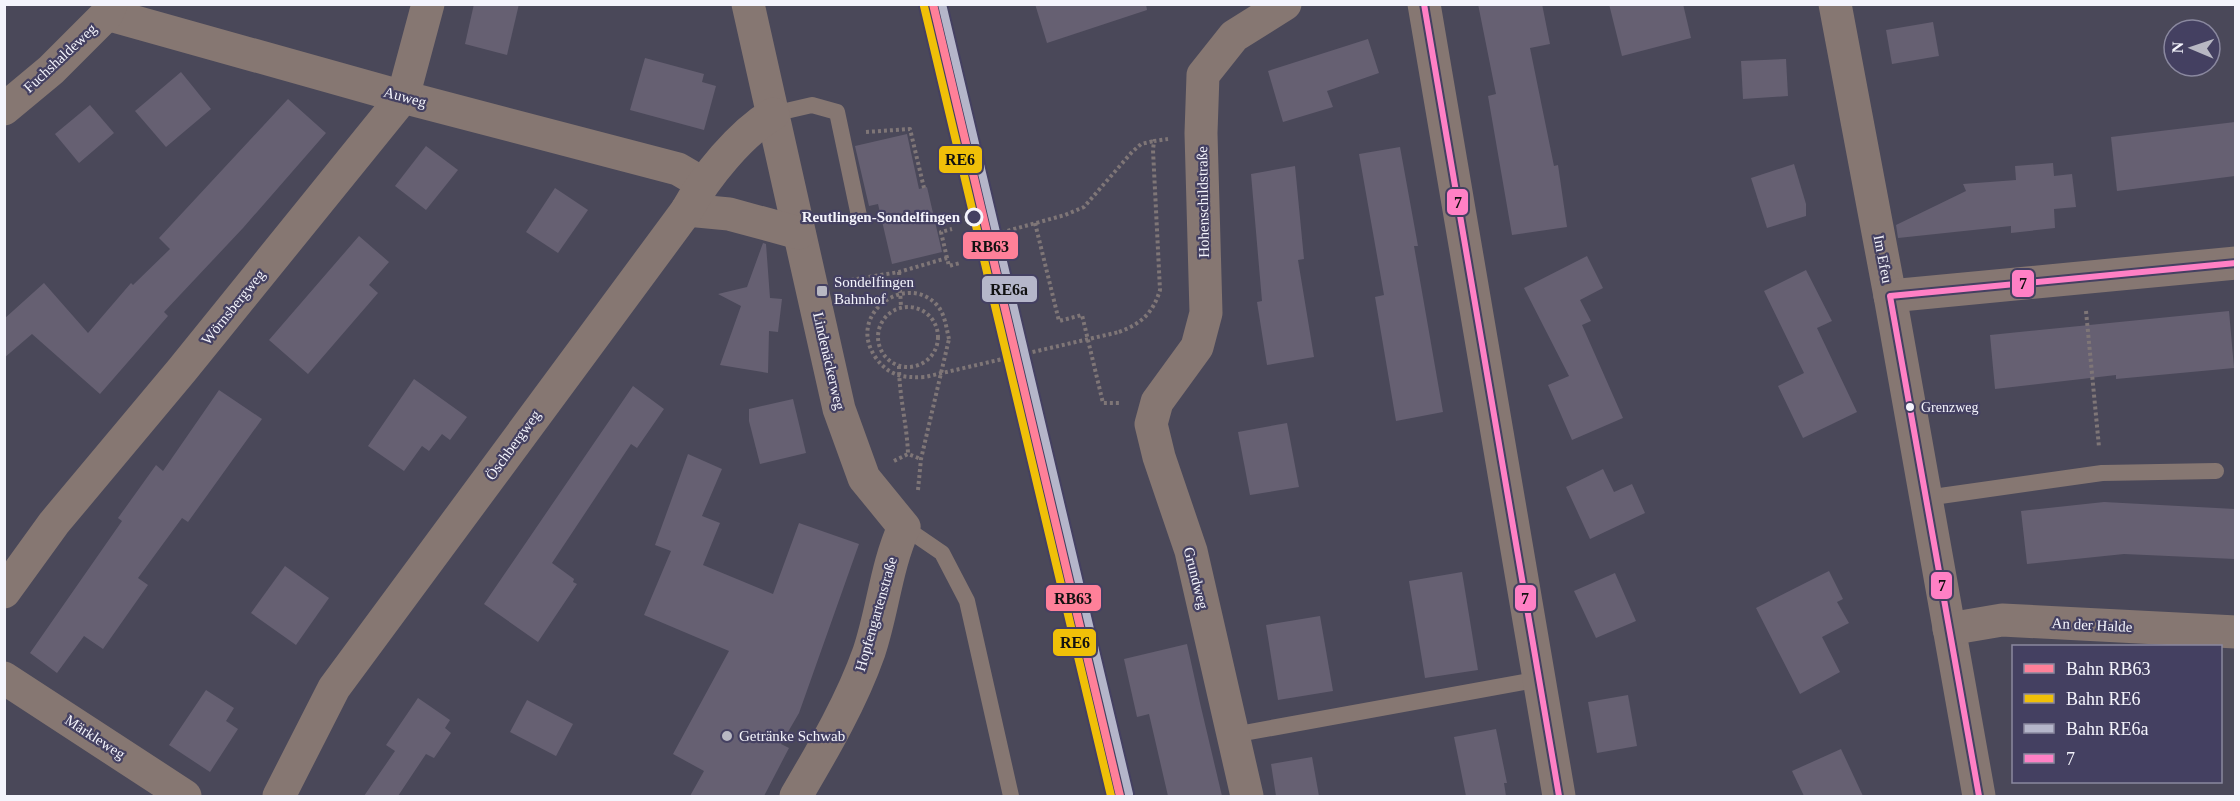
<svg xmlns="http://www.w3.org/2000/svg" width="2240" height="801" viewBox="0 0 2240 801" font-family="'Times New Roman',serif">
<rect width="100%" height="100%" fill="#4a4859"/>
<g fill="#666072">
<path d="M474,4H519L507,55L465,44Z"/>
<path d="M1035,4H1146L1147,10L1047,43Z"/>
<path d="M1478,4H1542L1550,44L1530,48L1554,166L1558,165L1567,227L1512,235L1488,96L1496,94Z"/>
<path d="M1609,4H1683L1691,38L1622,56Z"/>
<path d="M1933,22L1939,56L1892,64L1886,30Z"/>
<path d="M1368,39L1379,73L1327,91L1333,107L1283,122L1268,71Z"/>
<path d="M645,58L704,74L702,82L716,86L704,130L630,110Z"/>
<path d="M1786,59L1788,96L1743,99L1741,61Z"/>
<path d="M181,72L211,109L166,147L135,111Z"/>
<path d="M288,99L326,133L243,228L164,312L168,316L100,394L32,334L4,358V319L44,283L88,333L131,283L133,285L170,249L159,238Z"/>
<path d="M90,105L114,133L79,163L55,134Z"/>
<path d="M2235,122V176L2117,191L2111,137Z"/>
<path d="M907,134L919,189L927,187L942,252L892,264L878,204L869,206L855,146Z"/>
<path d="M426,146L458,170L426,210L395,186Z"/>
<path d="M1400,147L1418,246H1414L1443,412L1396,421L1375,297L1384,295L1359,154Z"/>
<path d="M2053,163L2054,176L2072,174L2076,207L2054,209L2055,228L2011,233V226L1898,238L1896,225L1966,191L1963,184L2016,180L2015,166Z"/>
<path d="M1794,164L1806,204V216L1767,228L1751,178Z"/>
<path d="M1295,166L1304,259L1298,260L1314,357L1267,365L1257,302L1262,301L1251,174Z"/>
<path d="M555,188L588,210L558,253L526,232Z"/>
<path d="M359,236L389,262L369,285L378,293L308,374L269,340Z"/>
<path d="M763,243L766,244L770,298L782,299L778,332L769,331L768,373L720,365L741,306L718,294L747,287Z"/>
<path d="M1587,256L1603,288L1580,300L1591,321L1582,325L1623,418L1572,440L1548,385L1569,376L1524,288Z"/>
<path d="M1806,270L1832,321L1817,328L1857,412L1803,438L1778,386L1804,373L1764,291Z"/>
<path d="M2229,311L2234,368L2116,379V375L1995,389L1990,335Z"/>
<path d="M414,379L467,417L450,440L442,434L429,451L422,446L404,471L368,446Z"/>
<path d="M633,386L664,409L637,448L631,444L552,563L574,579L573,582L577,584L538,642L484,604Z"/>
<path d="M219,390L262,419L188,522L182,518L138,578L148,585L103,649L84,636L57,673L30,653L122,521L118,518L156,465L163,471Z"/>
<path d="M793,399L806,453L760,464L749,421V409Z"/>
<path d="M1287,423L1299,487L1250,495L1238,432Z"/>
<path d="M688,454L722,469L702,516L720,523L703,565L773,594L799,523L859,544L799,713L781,744L789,748L764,796H690L704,771L673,754L729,651L644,615L671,551L655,545Z"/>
<path d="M1603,469L1614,492L1632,484L1645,513L1590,539L1566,487Z"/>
<path d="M2104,502L2235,509V559L2124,554L2027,564L2021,511Z"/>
<path d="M285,566L329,598L296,645L251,613Z"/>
<path d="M1829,571L1843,599L1837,602L1849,623L1822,637L1840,672L1800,694L1756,608Z"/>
<path d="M1462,572L1478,670L1425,678L1409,581Z"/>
<path d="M1615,573L1636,621L1596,638L1574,591Z"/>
<path d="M1320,616L1333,691L1278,700L1266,625Z"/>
<path d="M1187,644L1200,703L1222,796H1168L1149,714L1137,717L1124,659Z"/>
<path d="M206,690L234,708L226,721L238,729L210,772L169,745Z"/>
<path d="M1628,695L1637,746L1597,753L1588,702Z"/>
<path d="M418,698L450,720L445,728L451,733L434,758L426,754L398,796H364L395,751L386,745Z"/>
<path d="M527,700L573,724L556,756L510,732Z"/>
<path d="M1496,729L1507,783H1504L1506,796H1466L1454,737Z"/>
<path d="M1841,749L1863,796H1804L1792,771Z"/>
<path d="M1312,757L1319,796H1276L1271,764Z"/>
</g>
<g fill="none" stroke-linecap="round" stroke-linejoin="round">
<g stroke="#7f7677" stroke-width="4" stroke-dasharray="3 3" stroke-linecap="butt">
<path d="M866,132L910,129L924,188"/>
<path d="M1035,223L1059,321L1082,315L1103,403H1120"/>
<path d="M996,234L1065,215L1084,207L1132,152L1141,144L1154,141"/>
<path d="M947,258L941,232L952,229"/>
<path d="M899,272L901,307"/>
<path d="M845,281L899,272L947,258L949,266L960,263"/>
<circle cx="908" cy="337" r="30"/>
<path d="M2086,311L2099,447"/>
<path d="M1119,332C1141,324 1153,313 1160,290L1153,150L1154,141L1168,139"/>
<path d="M899,366C899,396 907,424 908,454"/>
<path d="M894,461L908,454L921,459"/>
<path d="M918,490L921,459L949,339"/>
</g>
<g stroke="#867772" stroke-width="16">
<path d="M773,114L812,105L837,112L859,216"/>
<path d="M1926,498L2102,473L2216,471"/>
<path d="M904,527L942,553L967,601L1011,796"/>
<path d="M1233,735L1540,679"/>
</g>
<g stroke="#867772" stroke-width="33">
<path d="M748,4L839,409L864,478L904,527C886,567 883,610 869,652C851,703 823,750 796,796"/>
<path d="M1424,4L1559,796"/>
<path d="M1835,4L1890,296L1979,796"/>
<path d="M107,14L403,97L678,169L702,183"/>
<path d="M4,109L51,70L107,14L111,4"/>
<path d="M687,210L729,214L799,233"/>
<path d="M1890,296L2236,263"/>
<path d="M4,592L54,523L182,370L403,97L428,4"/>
<path d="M1949,629L2002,620L2236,632"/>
<path d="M4,678L185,796"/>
<path d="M279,796L334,688L687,210C705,177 740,134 773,114"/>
<path d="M1247,796L1191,551L1159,457L1151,424L1157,402L1197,347L1206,313L1201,133L1203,75L1234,36L1285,4"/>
</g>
<path stroke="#7f7677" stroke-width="4" stroke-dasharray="3 3" stroke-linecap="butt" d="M949,339C946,327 945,313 936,304C905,272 845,315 876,358C889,376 903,378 925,377L1119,332"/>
<g stroke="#444061" stroke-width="10">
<g id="bus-1">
<path d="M1424,4L1559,796"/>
<path d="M1979,796L1890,296L2236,263"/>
</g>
</g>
<use href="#bus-1" stroke="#ff80c5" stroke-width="6"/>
<g stroke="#444061" stroke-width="12">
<path id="rail-1" d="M933,4L1120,796"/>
</g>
<g stroke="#444061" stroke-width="12">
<path id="rail-2" d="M924,6L1111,796"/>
</g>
<g stroke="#444061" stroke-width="12">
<path id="rail-3" d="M942,4L1129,794"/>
</g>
<use href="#rail-1" stroke="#ff8099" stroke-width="8"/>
<use href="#rail-2" stroke="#f0c008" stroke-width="8"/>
<use href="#rail-3" stroke="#b5b6ca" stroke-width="8"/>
</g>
<circle fill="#444061" stroke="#f4f4fc" stroke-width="3" cx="974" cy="217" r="8"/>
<g fill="#b8b8c3" stroke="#444061" stroke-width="2">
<rect x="816" y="285" width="12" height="12" rx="3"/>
<circle cx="727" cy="736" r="6"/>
</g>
<circle fill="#f4f4fc" stroke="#444061" stroke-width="2" cx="1910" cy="407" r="5"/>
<g text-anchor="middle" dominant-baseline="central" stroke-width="4.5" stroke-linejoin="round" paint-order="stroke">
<g font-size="14" fill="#f4f4fc" stroke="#444061" text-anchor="start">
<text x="1921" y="407">Grenzweg</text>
</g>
<g font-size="15" fill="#f4f4fc" stroke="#444061">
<text transform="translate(60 58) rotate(-43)">Fuchshaldeweg</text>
<text transform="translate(405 97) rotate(15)">Auweg</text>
<text transform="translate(1203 202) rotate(-91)">Hohenschildstraße</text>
<text transform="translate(1883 259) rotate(79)">Im Efeu</text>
<text transform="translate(233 307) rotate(-51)">Wörnsbergweg</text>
<text transform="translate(829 361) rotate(77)">Lindenäckerweg</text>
<text transform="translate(513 445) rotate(-54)">Öschbergweg</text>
<text transform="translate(1196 578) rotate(76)">Grundweg</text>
<text transform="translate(876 614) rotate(-74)">Hopfengartenstraße</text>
<text transform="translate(2092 625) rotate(3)">An der Halde</text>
<text transform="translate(95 737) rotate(33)">Märkleweg</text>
</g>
<g font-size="15" font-weight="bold" fill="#f4f4fc" stroke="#444061" text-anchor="end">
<text x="960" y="217">Reutlingen-Sondelfingen</text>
</g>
<g font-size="15" fill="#f4f4fc" stroke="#444061" text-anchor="start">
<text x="834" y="282">Sondelfingen<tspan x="834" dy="17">Bahnhof</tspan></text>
<text x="739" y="736">Getränke Schwab</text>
</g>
</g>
<g stroke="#444061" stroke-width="2">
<rect x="938" y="145" width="45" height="29" rx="6" fill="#f0c008"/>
<rect x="1446" y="188" width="23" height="28" rx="6" fill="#ff80c5"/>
<rect x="962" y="231" width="57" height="29" rx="6" fill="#ff8099"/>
<rect x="2011" y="269" width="24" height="29" rx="6" fill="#ff80c5"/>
<rect x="981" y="275" width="57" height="28" rx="6" fill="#b5b6ca"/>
<rect x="1930" y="571" width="23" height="29" rx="6" fill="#ff80c5"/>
<rect x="1045" y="584" width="57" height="28" rx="6" fill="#ff8099"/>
<rect x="1514" y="584" width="23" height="28" rx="6" fill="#ff80c5"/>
<rect x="1052" y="628" width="45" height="29" rx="6" fill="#f0c008"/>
</g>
<g font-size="16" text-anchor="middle" font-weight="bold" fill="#111">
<text x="960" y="165">RE6</text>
<text x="1458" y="208">7</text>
<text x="990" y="252">RB63</text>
<text x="2023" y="289">7</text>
<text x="1009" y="295">RE6a</text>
<text x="1942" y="591">7</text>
<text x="1073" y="604">RB63</text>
<text x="1525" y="604">7</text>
<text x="1075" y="648">RE6</text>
</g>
<rect width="2240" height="801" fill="none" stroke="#f4f4fc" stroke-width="12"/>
<rect x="2012" y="645" width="210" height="138" fill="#444061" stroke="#8a889f" stroke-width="1.5"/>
<rect x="2024" y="664" width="30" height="9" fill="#ff8099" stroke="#8a889f" stroke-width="1.5"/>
<text x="2066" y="675" font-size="18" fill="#f4f4fc">Bahn RB63</text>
<rect x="2024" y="694" width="30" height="9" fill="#f0c008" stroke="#8a889f" stroke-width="1.5"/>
<text x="2066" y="705" font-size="18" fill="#f4f4fc">Bahn RE6</text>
<rect x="2024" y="724" width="30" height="9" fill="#b5b6ca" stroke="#8a889f" stroke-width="1.5"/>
<text x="2066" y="735" font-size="18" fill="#f4f4fc">Bahn RE6a</text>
<rect x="2024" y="754" width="30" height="9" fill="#ff80c5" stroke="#8a889f" stroke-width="1.5"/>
<text x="2066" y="765" font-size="18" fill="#f4f4fc">7</text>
<g transform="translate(2192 48) rotate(272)"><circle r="28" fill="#444061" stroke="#8a889f" stroke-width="1.5"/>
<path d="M0-4.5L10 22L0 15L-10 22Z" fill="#b8b8c3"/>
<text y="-9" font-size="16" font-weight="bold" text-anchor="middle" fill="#f4f4fc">N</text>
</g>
</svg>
